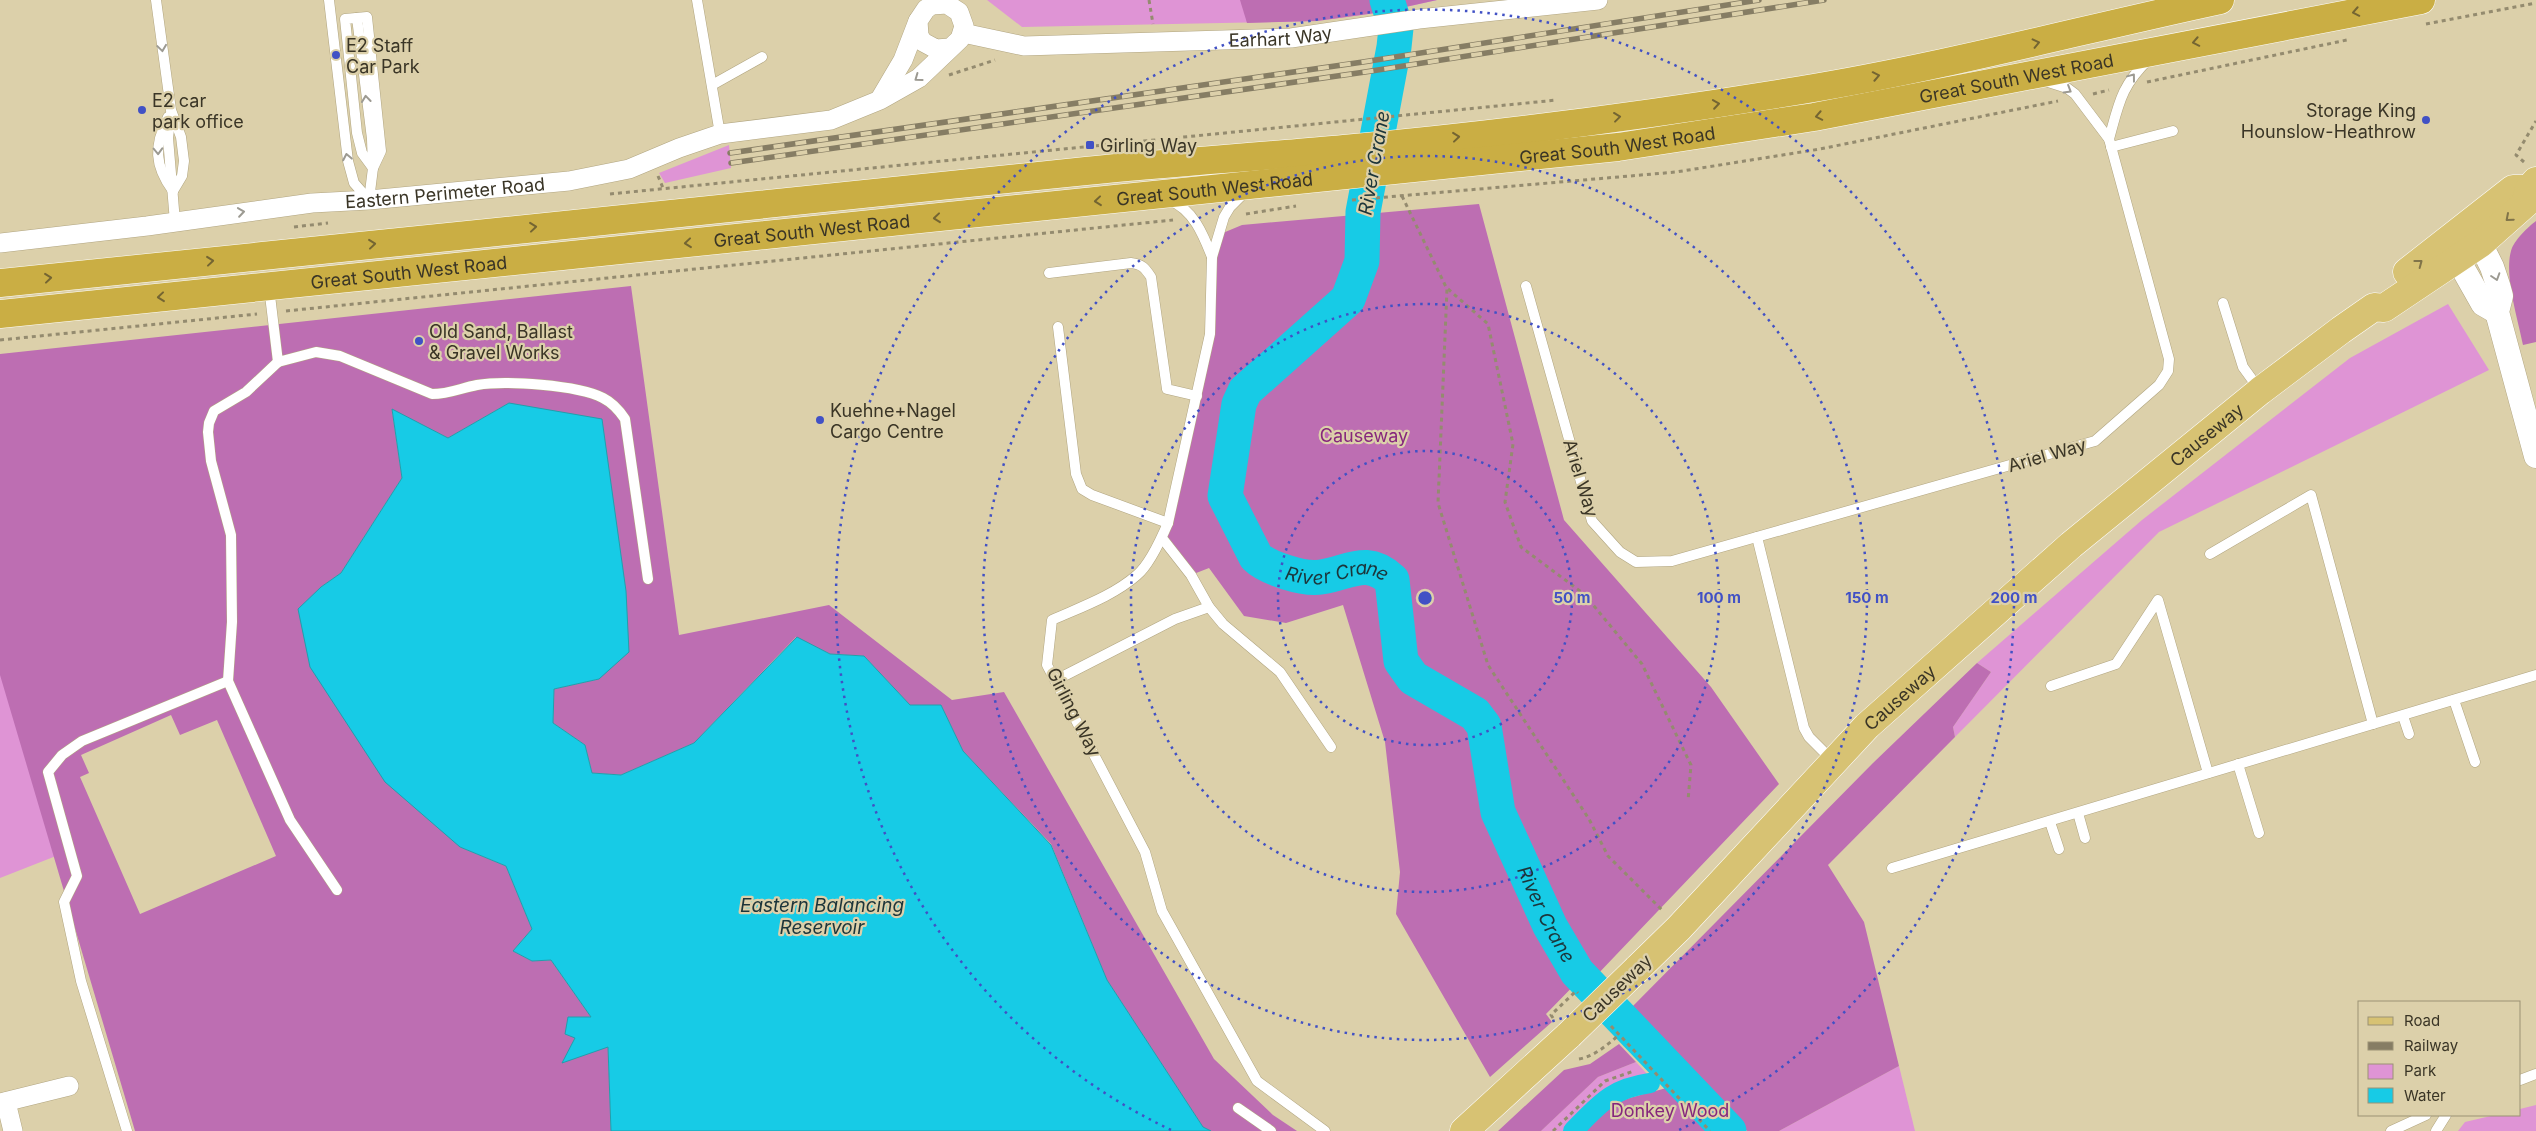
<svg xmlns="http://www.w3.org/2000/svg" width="2536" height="1131" viewBox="0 0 2536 1131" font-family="Inter,sans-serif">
<rect width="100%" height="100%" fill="#dcd0aa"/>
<g fill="#df94d5">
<path d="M987,0H1437L1383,12L1317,21L1022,27Z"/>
<path d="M729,145L731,168L665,183L659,173Z"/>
<path d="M2448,304L2489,370L2159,532L1955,737L1953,727L1991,672L1977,663L2142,520L2350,358Z"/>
<path d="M0,671L56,856L0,878Z"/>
<path d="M1636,1062L1648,1075L1610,1087L1567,1131H1541L1598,1077Z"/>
<path d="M1899,1066L1915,1131H1779Z"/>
<path d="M2536,1105V1131H2458L2465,1122L2495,1115H2520V1109Z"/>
</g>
<g fill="#bd6eb2" fill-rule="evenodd">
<path d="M1240,0H1437L1383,12L1317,21L1247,23Z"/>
<path d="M1479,204L1564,520L1711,687L1779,784L1595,977L1588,971L1546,1014L1552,1022L1490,1077L1396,914L1400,872L1385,742L1343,605L1286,623L1244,616L1209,568L1191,575L1162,538L1197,396L1218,235L1242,225Z"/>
<path d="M2536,221V342L2523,345C2518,319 2504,276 2511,251C2514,240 2528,227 2536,221Z"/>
<path d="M631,286L679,635L829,605L952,700L1004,692L1214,1059L1273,1115L1297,1131H1211L1203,1127L1107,980L1051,844L963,751L941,705H910L864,656L830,654L796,637L694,743L621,775L592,773L585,745L553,723L554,689L599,679L509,403L448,438L392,410L402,478L341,573L321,587L460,847L506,866L532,929L513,951L532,961L551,960L591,1017L575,1038L563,1062L608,1046L611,1131H135L0,675V354ZM171,715L180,735L217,720L276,856L140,914L80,777L89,773L81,755Z"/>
<path d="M1977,663L1991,672L1953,727L1955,737L1828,865L1864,922L1899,1066L1779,1131H1747L1632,1007L1873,763Z"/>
<path d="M1619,1044L1636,1062L1598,1077L1541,1131H1498L1564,1070L1590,1064Z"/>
<path d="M1675,1085L1720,1131H1582C1589,1125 1595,1117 1602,1112C1622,1096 1651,1094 1675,1085Z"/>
</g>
<path fill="#17cbe6" stroke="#229eac" d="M509,403L602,419L626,591L629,652L599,679L554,689L553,723L585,745L592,773L621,775L694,743L797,637L830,654L864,656L910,705H941L963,751L1051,845L1107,980L1203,1127L1211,1131H611L608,1047L562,1063L575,1038L565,1034L568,1017H591L551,960L532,961L513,951L532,929L506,866L460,847L385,782L310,667L298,609L321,587L341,573L402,478L392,409L448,438Z"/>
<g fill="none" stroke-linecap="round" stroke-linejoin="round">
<g stroke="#17cbe6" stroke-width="20">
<path d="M1671,1079L1681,1082"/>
<path d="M1573,1131C1600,1104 1610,1089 1650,1083"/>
</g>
<path stroke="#17cbe6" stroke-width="35" id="s1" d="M1387,0L1396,28L1394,47L1363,212L1362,261L1348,299L1245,391L1239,404L1225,496L1256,557C1267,568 1304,580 1321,577C1350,573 1366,556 1392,580L1401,661L1413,678L1475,714L1484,726L1498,812L1550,926L1577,972L1729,1131"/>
<g stroke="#b1a580" stroke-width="11">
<g id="service">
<path d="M156,0L171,110L181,137L184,161L182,176L173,191"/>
<path d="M329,0L348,161L354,183L369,200"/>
<path d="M697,0L720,134"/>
<path d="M367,17L381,151L373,168L362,153L357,133L345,19Z"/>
<path d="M357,18L372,139L373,168L369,200"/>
<path d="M712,85L762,57"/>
<path d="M171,113L168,138L175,222"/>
<path d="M168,117C154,146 154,165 173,191"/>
<path d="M2109,139C2119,103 2121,86 2149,59"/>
<path d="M2111,147L2173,131"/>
<path d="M1245,192L1230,207L1224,217L1212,257L1210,334L1168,523C1162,537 1149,565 1137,575C1113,596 1081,607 1052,620L1047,665L1145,852L1162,911L1257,1081L1325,1131"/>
<path d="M1169,200C1193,209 1203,234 1212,257"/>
<path d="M1049,273L1131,263C1142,264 1145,268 1151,277L1167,389L1197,396"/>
<path d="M1526,286L1592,521L1620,552L1636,562L1672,561L2095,441L2159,385L2168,371L2169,359L2109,139L2075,94L2067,88L2045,81"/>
<path d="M269,287L278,362L316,352L340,356L432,394C449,394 461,388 477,385C505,380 578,385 603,398C613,403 619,410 625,419L648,579"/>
<path d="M2223,303L2243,367L2259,389"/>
<path d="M1058,327L1076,474L1082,489L1092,495L1168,523"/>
<path d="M278,362L246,392L214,411L209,423L208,432L211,461L231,535L232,622L228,681L290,820L337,890"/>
<path d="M1757,537L1804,728L1809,737L1833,761"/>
<path d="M1162,538L1191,575L1209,607L1223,624L1280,672L1331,747"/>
<path d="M2210,554L2311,495L2373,724"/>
<path d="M1056,680L1175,619L1209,607"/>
<path d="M2051,686L2116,664L2158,600L2208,773"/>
<path d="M2454,700L2475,762"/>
<path d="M2403,716L2409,734"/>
<path d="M2238,764L2259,833"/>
<path d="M2078,813L2085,838"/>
<path d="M2050,822L2059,849"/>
<path d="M1892,868L2536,675"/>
<path d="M2520,1080L2536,1074"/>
<path d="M1238,1108L1271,1131"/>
<path d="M127,1131L81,981L64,902L77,876L48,772L62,755L82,741L228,681"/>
<path d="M2391,1131L2426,1115"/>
<path d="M2436,1131L2446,1115"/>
</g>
</g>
<g stroke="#b1a580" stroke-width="20">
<g id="minor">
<path id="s2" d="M963,33L1024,46L1291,38L1419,19L1598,0"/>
<path d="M880,99L903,60L918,21"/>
<path id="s3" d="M0,243L147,226L312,203L369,200L569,181L629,169L679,148L720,134L831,120L880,100L919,78L960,39L964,26L959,12L947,4L932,5L926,9L918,21L919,36L923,42L936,49L950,48"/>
<path d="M6,1102L13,1131"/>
<path d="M0,1103L69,1086"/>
</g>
</g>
<g stroke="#b1a580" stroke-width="25">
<g id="tertiary">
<path d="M2472,227L2492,267L2498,285L2501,296L2497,312L2536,456"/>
<path d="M2449,244L2483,304L2497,312"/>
</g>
</g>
<g stroke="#fff" stroke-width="29">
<g id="primary">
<path d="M2407,272L2513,189H2529"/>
<path id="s4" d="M1637,969L1679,928L1867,726L2071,545L2260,391L2341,330L2374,307L2384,308L2481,243L2525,204L2529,189L2536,181"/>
<path d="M1464,1131L1569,1035"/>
</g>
</g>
<g stroke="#fff" stroke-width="29">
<g id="trunk">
<path d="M0,283C362,245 724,210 1086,171C1172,162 1258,157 1344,149C1497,135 1650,115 1802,90C1943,67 2080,30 2220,0"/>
<path id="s5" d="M0,314L1618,147L1814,117L2421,0"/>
</g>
</g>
<g stroke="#948b6f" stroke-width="3" stroke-dasharray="4 4" stroke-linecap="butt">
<path d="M1149,0L1153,24"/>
<path d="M2426,24L2536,3"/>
<path d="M949,75L995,60"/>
<path d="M2147,82L2347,40"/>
<path d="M2093,94L2109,90"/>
<path d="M2524,162L2516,155L2536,121"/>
<path d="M658,176L663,188"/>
<path d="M610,194L1557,100"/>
<path d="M1402,196L1447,289L1438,503L1488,665L1589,819L1608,856L1664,912"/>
<path d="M1352,200L1676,172L1820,149L2058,101"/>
<path d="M1246,214L1296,206"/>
<path d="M294,227L328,223"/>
<path d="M1448,289L1488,324L1513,444L1505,502L1521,547L1584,594L1642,664L1691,765L1688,801"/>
<path d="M286,311L1173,220"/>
<path d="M0,340L257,314"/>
<path d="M1553,1018L1551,1015L1576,991L1578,993"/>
<path d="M1611,1026L1710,1131"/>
<path d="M1579,1059C1595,1056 1607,1045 1619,1035"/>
<path d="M1553,1131L1605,1081L1634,1071"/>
</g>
<use href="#service" stroke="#fff" stroke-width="10"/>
<use href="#minor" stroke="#fff" stroke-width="19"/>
<use href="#tertiary" stroke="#fff" stroke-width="24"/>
<use href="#primary" stroke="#d7c273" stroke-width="28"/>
<use href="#trunk" stroke="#caae44" stroke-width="28"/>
<g stroke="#867d64" stroke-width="5.5">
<g id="rail">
<path d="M730,153L1363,62L1759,0"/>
<path d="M731,163L1365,72L1824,0"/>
</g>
</g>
<use href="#rail" stroke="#dcd0aa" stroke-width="4" stroke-dasharray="11" stroke-linecap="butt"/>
<g stroke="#fff" stroke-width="29" stroke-linecap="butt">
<path id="primary-bridge" d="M1569,1035L1637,969"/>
</g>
<use href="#primary-bridge" stroke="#d7c273" stroke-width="28"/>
</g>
<defs><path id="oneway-chevron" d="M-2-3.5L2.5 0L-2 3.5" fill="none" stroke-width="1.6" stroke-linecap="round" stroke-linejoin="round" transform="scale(1.25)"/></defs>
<g stroke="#746532">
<use href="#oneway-chevron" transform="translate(2356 12) rotate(169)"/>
<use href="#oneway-chevron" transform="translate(2196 42) rotate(169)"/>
<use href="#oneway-chevron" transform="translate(2036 43) rotate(-13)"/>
<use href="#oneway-chevron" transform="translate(1876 76) rotate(-11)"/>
<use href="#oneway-chevron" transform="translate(1716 104) rotate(-8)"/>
<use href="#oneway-chevron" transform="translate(1819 116) rotate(169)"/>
<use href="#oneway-chevron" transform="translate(1617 117) rotate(-7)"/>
<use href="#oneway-chevron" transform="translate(1456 137) rotate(-6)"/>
<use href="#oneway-chevron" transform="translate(1098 201) rotate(174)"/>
<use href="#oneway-chevron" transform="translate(937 218) rotate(174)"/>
<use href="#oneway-chevron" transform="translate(533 227) rotate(-6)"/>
<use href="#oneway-chevron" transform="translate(688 243) rotate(174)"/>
<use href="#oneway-chevron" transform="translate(372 244) rotate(-6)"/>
<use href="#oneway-chevron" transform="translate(210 261) rotate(-6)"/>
<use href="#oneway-chevron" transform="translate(48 278) rotate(-6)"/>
<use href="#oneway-chevron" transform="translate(161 297) rotate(174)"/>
</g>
<g stroke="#9c9a92">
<use href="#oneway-chevron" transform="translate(162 48) rotate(82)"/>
<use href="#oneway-chevron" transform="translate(2132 77) rotate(-53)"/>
<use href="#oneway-chevron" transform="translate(918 78) rotate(144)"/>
<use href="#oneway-chevron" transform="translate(2068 90) rotate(31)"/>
<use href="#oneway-chevron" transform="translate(366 99) rotate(-96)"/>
<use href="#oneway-chevron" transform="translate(158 151) rotate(88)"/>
<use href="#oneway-chevron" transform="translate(347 157) rotate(-101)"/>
<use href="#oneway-chevron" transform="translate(241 212) rotate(-8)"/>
<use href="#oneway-chevron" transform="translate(2496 277) rotate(72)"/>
</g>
<g stroke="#817449">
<use href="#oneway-chevron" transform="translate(2509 218) rotate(139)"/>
<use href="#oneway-chevron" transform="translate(2419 263) rotate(-37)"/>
</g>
<g fill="none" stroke="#4151c5" stroke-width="2.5" stroke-dasharray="2.5 5">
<circle cx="1425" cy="598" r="147"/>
<circle cx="1425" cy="598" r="294"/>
<circle cx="1425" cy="598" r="442"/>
<path d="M1171 1130A589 589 0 1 1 1679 1130"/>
</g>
<g fill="#4151c5" stroke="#dcd0aa" stroke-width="2">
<circle cx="336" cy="55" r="5"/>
<circle cx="142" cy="110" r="5"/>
<circle cx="2426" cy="120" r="5"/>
<rect x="1085" y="140" width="10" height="10" rx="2.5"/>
<circle cx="419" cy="341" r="5"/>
<circle cx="820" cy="420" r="5"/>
</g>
<g text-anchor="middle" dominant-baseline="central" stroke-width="4.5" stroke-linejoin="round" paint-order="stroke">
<g font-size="18" fill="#3a3526" stroke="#dcd0aa">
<text stroke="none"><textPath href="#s2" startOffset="319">Earhart Way</textPath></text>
<text stroke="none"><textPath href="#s5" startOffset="2031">Great South West Road</textPath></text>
<text stroke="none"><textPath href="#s5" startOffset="1626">Great South West Road</textPath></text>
<text stroke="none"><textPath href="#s5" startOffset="1221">Great South West Road</textPath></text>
<text stroke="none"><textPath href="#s3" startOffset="448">Eastern Perimeter Road</textPath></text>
<text stroke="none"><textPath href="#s5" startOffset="816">Great South West Road</textPath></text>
<text stroke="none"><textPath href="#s5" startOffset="411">Great South West Road</textPath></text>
<text stroke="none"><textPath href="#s4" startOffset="782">Causeway</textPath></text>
<text transform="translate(2047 455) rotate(-16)">Ariel Way</text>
<text transform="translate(1581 478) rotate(73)">Ariel Way</text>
<text stroke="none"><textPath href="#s4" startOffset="378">Causeway</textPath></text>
<text transform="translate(1074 712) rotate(63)">Girling Way</text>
<text transform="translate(1617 988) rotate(-44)">Causeway</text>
</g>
<g font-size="18" fill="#3a3526" stroke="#dcd0aa" text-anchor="start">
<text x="346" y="45">E2 Staff<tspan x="346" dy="21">Car Park</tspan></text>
<text x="152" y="100">E2 car<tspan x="152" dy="21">park office</tspan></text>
<text x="2416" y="110" text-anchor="end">Storage King<tspan x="2416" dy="21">Hounslow-Heathrow</tspan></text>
<text x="1100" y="145">Girling Way</text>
<text x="429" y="331">Old Sand, Ballast<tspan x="429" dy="21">&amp; Gravel Works</tspan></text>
<text x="830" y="410">Kuehne+Nagel<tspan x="830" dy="21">Cargo Centre</tspan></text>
</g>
<g font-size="18" fill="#86277d" stroke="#dcd0aa">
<text x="1364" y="435">Causeway</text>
<text x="1670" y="1110">Donkey Wood</text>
</g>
<g font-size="19" font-style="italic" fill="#1c353a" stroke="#dcd0aa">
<text transform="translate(1374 163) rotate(-80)">River Crane</text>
<text stroke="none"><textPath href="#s1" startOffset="706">River Crane</textPath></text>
<text x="822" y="905">Eastern Balancing<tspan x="822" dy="22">Reservoir</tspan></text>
<text stroke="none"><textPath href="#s1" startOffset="1154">River Crane</textPath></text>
</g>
</g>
<circle cx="1425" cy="598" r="8" fill="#4151c5" stroke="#dcd0aa" stroke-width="2.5"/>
<g font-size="15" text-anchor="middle" font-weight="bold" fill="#4151c5" stroke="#dcd0aa" stroke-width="4.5" stroke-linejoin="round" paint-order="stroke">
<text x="1572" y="603">50 m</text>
<text x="1719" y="603">100 m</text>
<text x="1867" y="603">150 m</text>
<text x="2014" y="603">200 m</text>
</g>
<rect x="2358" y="1001" width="162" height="115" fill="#dcd0aa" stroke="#9b9275"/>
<rect x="2368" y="1017" width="25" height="8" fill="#d7c273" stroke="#9b9275"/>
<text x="2404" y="1026" font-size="15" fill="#3a3526">Road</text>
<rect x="2368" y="1042" width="25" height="8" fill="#867d64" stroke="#9b9275"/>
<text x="2404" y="1051" font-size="15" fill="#3a3526">Railway</text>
<rect x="2368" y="1064" width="25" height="15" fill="#df94d5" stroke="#9b9275"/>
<text x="2404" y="1076" font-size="15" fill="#3a3526">Park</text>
<rect x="2368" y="1088" width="25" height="15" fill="#17cbe6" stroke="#9b9275"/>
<text x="2404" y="1101" font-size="15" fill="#3a3526">Water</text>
</svg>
